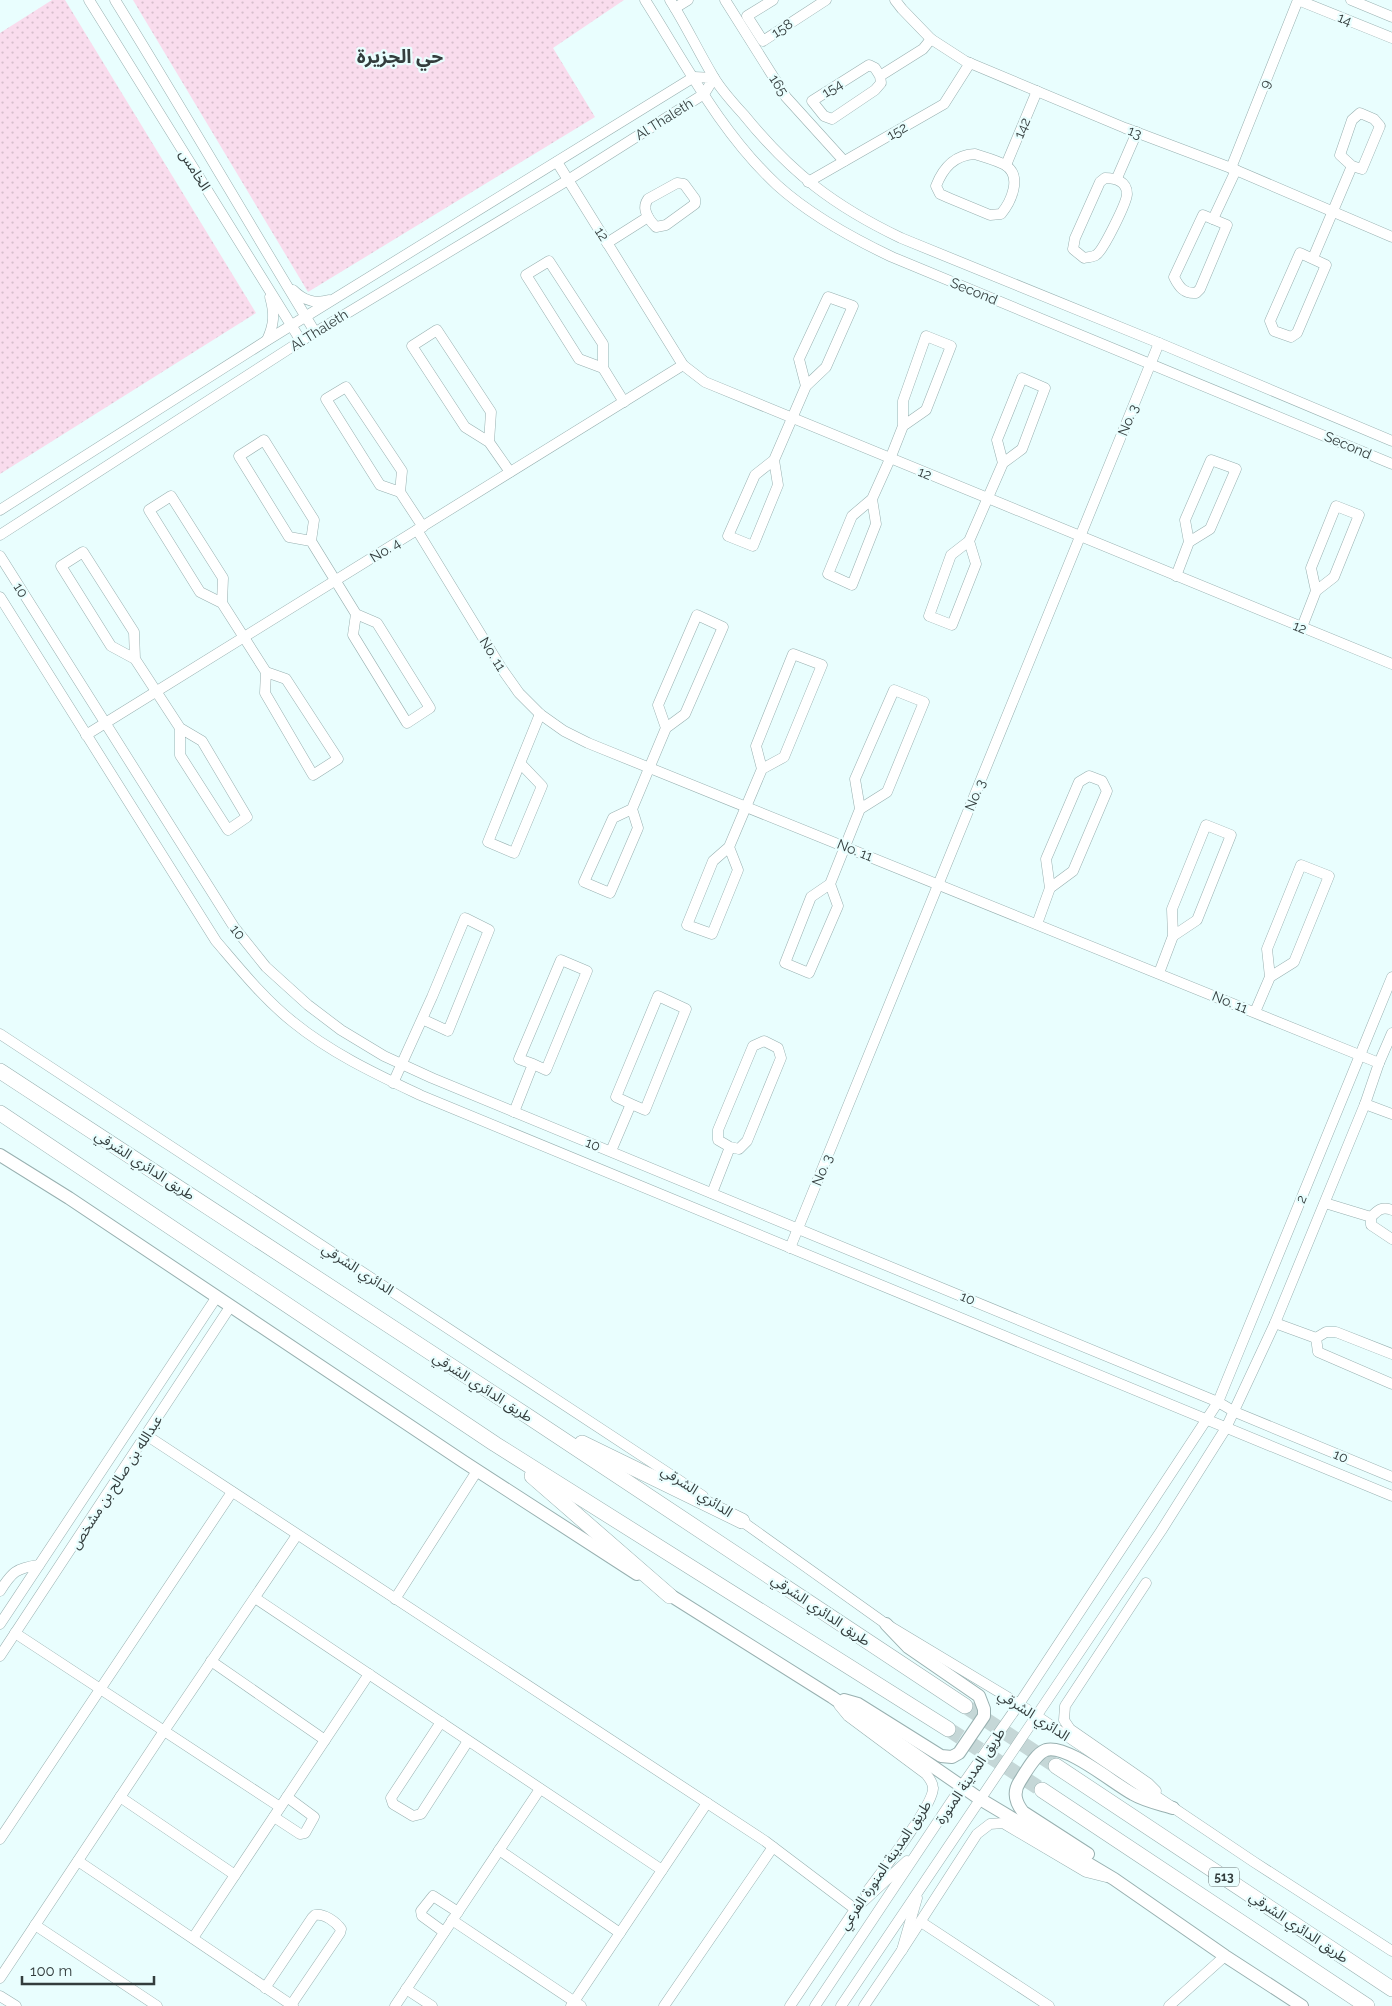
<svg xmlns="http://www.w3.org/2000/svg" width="1392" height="2006" viewBox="0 0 1392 2006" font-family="Raleway,'Noto Sans Arabic',sans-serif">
<defs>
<pattern id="grass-dots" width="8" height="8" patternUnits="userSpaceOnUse" patternTransform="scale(1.25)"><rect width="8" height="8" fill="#f9dced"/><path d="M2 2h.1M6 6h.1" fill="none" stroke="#d6becc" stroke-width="1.8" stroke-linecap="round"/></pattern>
</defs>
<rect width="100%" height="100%" fill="#e9fefe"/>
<g fill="url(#grass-dots)">
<path d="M52,0H65L256,313L0,474V33Z"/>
<path d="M133,0H624L553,48L595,117L308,292Z"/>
</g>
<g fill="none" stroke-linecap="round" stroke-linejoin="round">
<g stroke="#c5d7d7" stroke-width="15" stroke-dasharray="15 8" stroke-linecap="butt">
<path d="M965,1706L1056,1766"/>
<path d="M948,1729L1042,1790"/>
</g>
<g stroke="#98b0b0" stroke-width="11">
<g id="minor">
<path d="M89,0L301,341"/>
<path d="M115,0C183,110 248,222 315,332"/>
<path d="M645,0C685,63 721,133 777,185C810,215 852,238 892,257L1392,464"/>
<path d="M670,0C686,25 698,51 713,76C721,90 733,103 744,115C791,173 834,206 901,238L1159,343L1392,441"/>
<path d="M725,0L786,97L844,161"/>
<path d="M773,0L747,16L763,41L826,0"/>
<path d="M895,0L902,9L931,39L965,61L1125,128L1231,168L1392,237"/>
<path d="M1351,0L1392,17"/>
<path d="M675,8L688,0"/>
<path d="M880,76L875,68L869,65L812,101L824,116L832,119L875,90L881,83L880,76L923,49L931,39"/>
<path d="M1360,113L1374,119L1380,126L1362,169L1352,166L1340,155L1352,120Z"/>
<path d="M975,154C984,157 996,160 1005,165C1023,176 1011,202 1001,214L990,215L949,198L940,194L936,186C943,168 954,155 975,154Z"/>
<path d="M557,162L683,365L705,382L1392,664"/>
<path d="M1006,165L1037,91"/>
<path d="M1231,168L1298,0L1392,38"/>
<path d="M1105,178C1115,178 1127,181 1127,194C1127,202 1103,251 1096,255C1093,257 1088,257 1084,258L1073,249L1075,238L1100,182Z"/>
<path d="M1117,178L1137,132"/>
<path d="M808,182L944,104L970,63"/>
<path d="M677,183L684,184L695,199V204L666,225L656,227C648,219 641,209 648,199Z"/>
<path d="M1203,215L1227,225L1200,289L1196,293C1184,294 1179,287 1174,277Z"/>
<path d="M1213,219L1236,170"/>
<path d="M607,243L648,217"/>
<path d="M1300,253L1326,265L1297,333L1291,337L1274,331L1270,321Z"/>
<path d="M1313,258L1352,166"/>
<path d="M293,290C304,301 315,304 329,300"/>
<path d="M267,340C274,325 275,314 270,297"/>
<path d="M603,368L579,359L526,275L549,261L603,344V368L624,402"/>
<path d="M489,442L491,412L437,330L412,346L465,427L489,442L510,472"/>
<path d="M774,460L778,485L753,546L728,536L755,475L774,460L806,386L826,367L853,306L828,297L799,359L806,386"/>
<path d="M400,492L402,471L346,387L326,399L380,485L400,492L423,527"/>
<path d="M872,499L876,524L852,585L828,574L852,516L872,499L890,459L903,426V401L926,336L951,346L926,410L903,426"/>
<path d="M0,510L266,341L694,77L714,78L704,94L568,180L301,341L0,535"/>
<path d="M417,530L502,669L519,693L540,714L564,731L588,743L1379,1063"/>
<path d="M311,541L314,520L264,440L239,456L289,537L311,541L356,614L377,623L430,708L407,723L353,635L356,614"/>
<path d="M969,541L976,564L952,625L929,616L951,555L969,541L1003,463L1022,449L1045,388L1022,378L997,440L1003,463"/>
<path d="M0,556L234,927L266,967L308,1005L341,1030L384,1056L432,1078L1218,1402L1235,1412L1392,1477"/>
<path d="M1176,576L1189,542L1185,520L1211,460L1236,469L1210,529L1189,542"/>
<path d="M0,597L216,941C240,969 264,999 293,1022C331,1053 376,1074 420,1095L1392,1496"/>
<path d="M222,603L223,578L171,496L149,510L200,592L222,603L266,672L286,679L338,759L313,775L265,693L266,672"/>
<path d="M1302,627L1316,591L1311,568L1336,506L1359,515L1334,577L1316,591"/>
<path d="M135,659L134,632L83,552L61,566L111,646L135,659L180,728L202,741L247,817L228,830L180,755V728"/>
<path d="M86,735L683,365"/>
<path d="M520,763L542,786L514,853L488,842L540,714"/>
<path d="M632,809L638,828L610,893L584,882L613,818L632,809L666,728L658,705L697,615L723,627L685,714L666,728"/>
<path d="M729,847L738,870L712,934L687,925L713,861L729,847L762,769L756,746L793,654L822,665L784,757L762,769"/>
<path d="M830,884L838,906L809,973L785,963L811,897L830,884L860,809L855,779L894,690L924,702L887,792L860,809"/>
<path d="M1037,924L1050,888L1046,859L1079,782L1089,776L1102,781L1107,791L1073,871L1050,888"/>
<path d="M1159,973L1173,936L1172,909L1206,825L1231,835L1197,920L1173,936"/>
<path d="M1255,1012L1270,977L1267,949L1301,865L1329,876L1294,962L1270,977"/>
<path d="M0,1034L703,1496"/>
<path d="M393,1083L432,997L465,918L489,930L448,1031L422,1019"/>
<path d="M1365,1104L1392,1114"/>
<path d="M514,1112L533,1064L546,1070L587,971L561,960L519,1059L533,1064"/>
<path d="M611,1151L631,1104L645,1110L686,1009L658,996L616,1097L631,1104"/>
<path d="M712,1193L730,1147L739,1149L747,1141L781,1058L778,1048L764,1041L753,1046L718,1130V1140L730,1147"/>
<path d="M1325,1203L1371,1217"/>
<path d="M1392,1210C1382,1206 1378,1210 1371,1217V1225L1392,1239"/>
<path d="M790,1248L1159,343"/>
<path d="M1275,1323L1316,1338"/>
<path d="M1316,1338L1318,1352L1392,1384"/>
<path d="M1316,1338L1326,1332H1336L1392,1354"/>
<path d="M146,1435L765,1841L855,1909L907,1861"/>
<path d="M736,1517L886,1624L1019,1704L1254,1862L1392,1951"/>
<path d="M1146,1583L1065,1706L1064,1720L1070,1729L1148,1783L1156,1791"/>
<path d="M0,1591C12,1572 16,1568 39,1565"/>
<path d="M255,1598L662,1870"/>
<path d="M395,1599L477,1471"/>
<path d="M0,1624L216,1298"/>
<path d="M15,1633L280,1807"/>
<path d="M0,1656L230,1307"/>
<path d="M211,1661L325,1740"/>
<path d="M839,1705L848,1716L926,1774C929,1778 933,1782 933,1788C934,1805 879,1875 866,1893"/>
<path d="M441,1722L391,1798L393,1804L413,1816L421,1814L468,1741"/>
<path d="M120,1797L235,1875"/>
<path d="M274,1817L300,1834L305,1833L314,1817L287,1797"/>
<path d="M0,1839L232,1492"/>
<path d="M499,1850L620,1933"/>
<path d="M78,1861L293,2006"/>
<path d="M452,1920L581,2006"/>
<path d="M921,1922L1049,2006"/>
<path d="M35,1925L157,2006"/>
<path d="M444,1932L422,1916L421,1911L433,1896L458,1912"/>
<path d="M193,1938L369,1674"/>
<path d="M902,1950L977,1834L990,1824L1003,1823L1086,1872L1106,1877"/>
<path d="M0,1978L164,1731L297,1535"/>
<path d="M265,1988L312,1918L315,1915C324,1913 336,1922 341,1929L340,1933L291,2005"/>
<path d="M406,1989L432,2006"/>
<path d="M0,1996L16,2006"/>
<path d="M395,2006L540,1789"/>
<path d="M571,2006L707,1803"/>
<path d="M664,2006L773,1847"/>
<path d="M790,2006L858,1905"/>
<path d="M815,2006L961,1787L1019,1704L1218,1402L1392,977"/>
<path d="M841,2006L1161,1531L1226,1428L1275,1323L1365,1104L1379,1063L1392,1033"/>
<path d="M864,2006L902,1950L917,1898"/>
<path d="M1169,2006L1225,1956"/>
</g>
</g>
<g stroke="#98b0b0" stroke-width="14">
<g id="major">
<path d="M0,1155L69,1198L464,1462L637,1574"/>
<path d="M662,1590L832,1697L980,1799L1114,1879L1225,1956L1302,2006"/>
<path d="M844,1700L858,1704L941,1756L952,1757L959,1753L984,1716V1709L979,1696L908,1647L886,1624"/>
<path d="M1088,1854L1023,1812C1016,1803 1012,1793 1020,1781C1026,1772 1035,1754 1046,1750C1067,1744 1114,1784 1133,1794C1145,1801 1160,1804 1173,1808"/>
</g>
</g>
<g stroke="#98b0b0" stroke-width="16">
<g id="highway">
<path d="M0,1071L526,1415L965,1706"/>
<path d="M0,1113L495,1444L948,1729"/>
<path d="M582,1443L742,1521"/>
<path d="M532,1476L670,1596"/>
<path d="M1056,1766L1392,1989"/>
<path d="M1042,1790L1367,2006"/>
</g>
</g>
<use href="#minor" stroke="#fff" stroke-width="10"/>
<use href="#major" stroke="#fff" stroke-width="12"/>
<use href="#highway" stroke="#fff" stroke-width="15"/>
</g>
<g text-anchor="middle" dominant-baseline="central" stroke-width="4.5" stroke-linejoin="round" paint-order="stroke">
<rect fill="#e9fefe" stroke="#6a7777" stroke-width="1" x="1209" y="1867.5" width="30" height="19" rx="4"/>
<g font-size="12" font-weight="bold" fill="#333d3d">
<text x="1224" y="1877">513</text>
</g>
<g font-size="14" fill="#333d3d" stroke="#e9fefe">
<text transform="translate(1345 19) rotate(22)">14</text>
<text transform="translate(782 28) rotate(-33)">158</text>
<text transform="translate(1265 84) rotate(-68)">9</text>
<text transform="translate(779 85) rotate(57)">165</text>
<text transform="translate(832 88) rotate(-32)">154</text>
<text transform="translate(664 119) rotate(-32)">Al Thaleth</text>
<text transform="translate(1022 128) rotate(-67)">142</text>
<text transform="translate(897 131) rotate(-30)">152</text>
<text transform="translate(1135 132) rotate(21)">13</text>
<text transform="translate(195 170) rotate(58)">الخامس</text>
<text transform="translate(602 234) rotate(58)">12</text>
<text transform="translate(974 291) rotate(22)">Second</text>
<text transform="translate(319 330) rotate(-32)">Al Thaleth</text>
<text transform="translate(1128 420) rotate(-68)">No. 3</text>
<text transform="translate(1348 445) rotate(23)">Second</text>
<text transform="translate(925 473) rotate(22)">12</text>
<text transform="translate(385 550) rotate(-32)">No. 4</text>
<text transform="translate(21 590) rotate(58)">10</text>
<text transform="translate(1300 627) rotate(22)">12</text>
<text transform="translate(493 654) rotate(58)">No. 11</text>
<text transform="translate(975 795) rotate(-68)">No. 3</text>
<text transform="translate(855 850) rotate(22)">No. 11</text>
<text transform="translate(238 932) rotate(53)">10</text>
<text transform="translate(1230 1002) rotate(22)">No. 11</text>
<text transform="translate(593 1144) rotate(22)">10</text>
<text transform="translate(145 1165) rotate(33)">طريق الدائري الشرقي</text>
<text transform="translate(822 1170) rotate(-68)">No. 3</text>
<text transform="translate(1301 1199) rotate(-68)">2</text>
<text transform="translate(358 1269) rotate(33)">الدائري الشرقي</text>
<text transform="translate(968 1298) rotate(23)">10</text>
<text transform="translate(483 1387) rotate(33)">طريق الدائري الشرقي</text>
<text transform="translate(1341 1456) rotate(23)">10</text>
<text transform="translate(116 1482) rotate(-57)">عبدالله بن صالح بن مشخص</text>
<text transform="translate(697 1491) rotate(33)">الدائري الشرقي</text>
<text transform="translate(821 1610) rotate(34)">طريق الدائري الشرقي</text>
<text transform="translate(1034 1715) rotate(33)">الدائري الشرقي</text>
<text transform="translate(970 1776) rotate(-56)">طريق المدينة المنورة</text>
<text transform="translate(885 1865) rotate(-56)">طريق المدينة المنورة الفرعي</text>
<text transform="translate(1299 1927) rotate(34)">طريق الدائري الشرقي</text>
</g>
<g font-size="19" font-weight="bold" fill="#333d3d" stroke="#e9fefe">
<text x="400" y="56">حي الجزيرة</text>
</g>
</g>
<path d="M22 1976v8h132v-8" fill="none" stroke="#333d3d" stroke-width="2.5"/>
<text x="30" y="1976" font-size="15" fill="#333d3d" stroke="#e9fefe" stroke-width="4" paint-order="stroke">100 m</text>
</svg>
